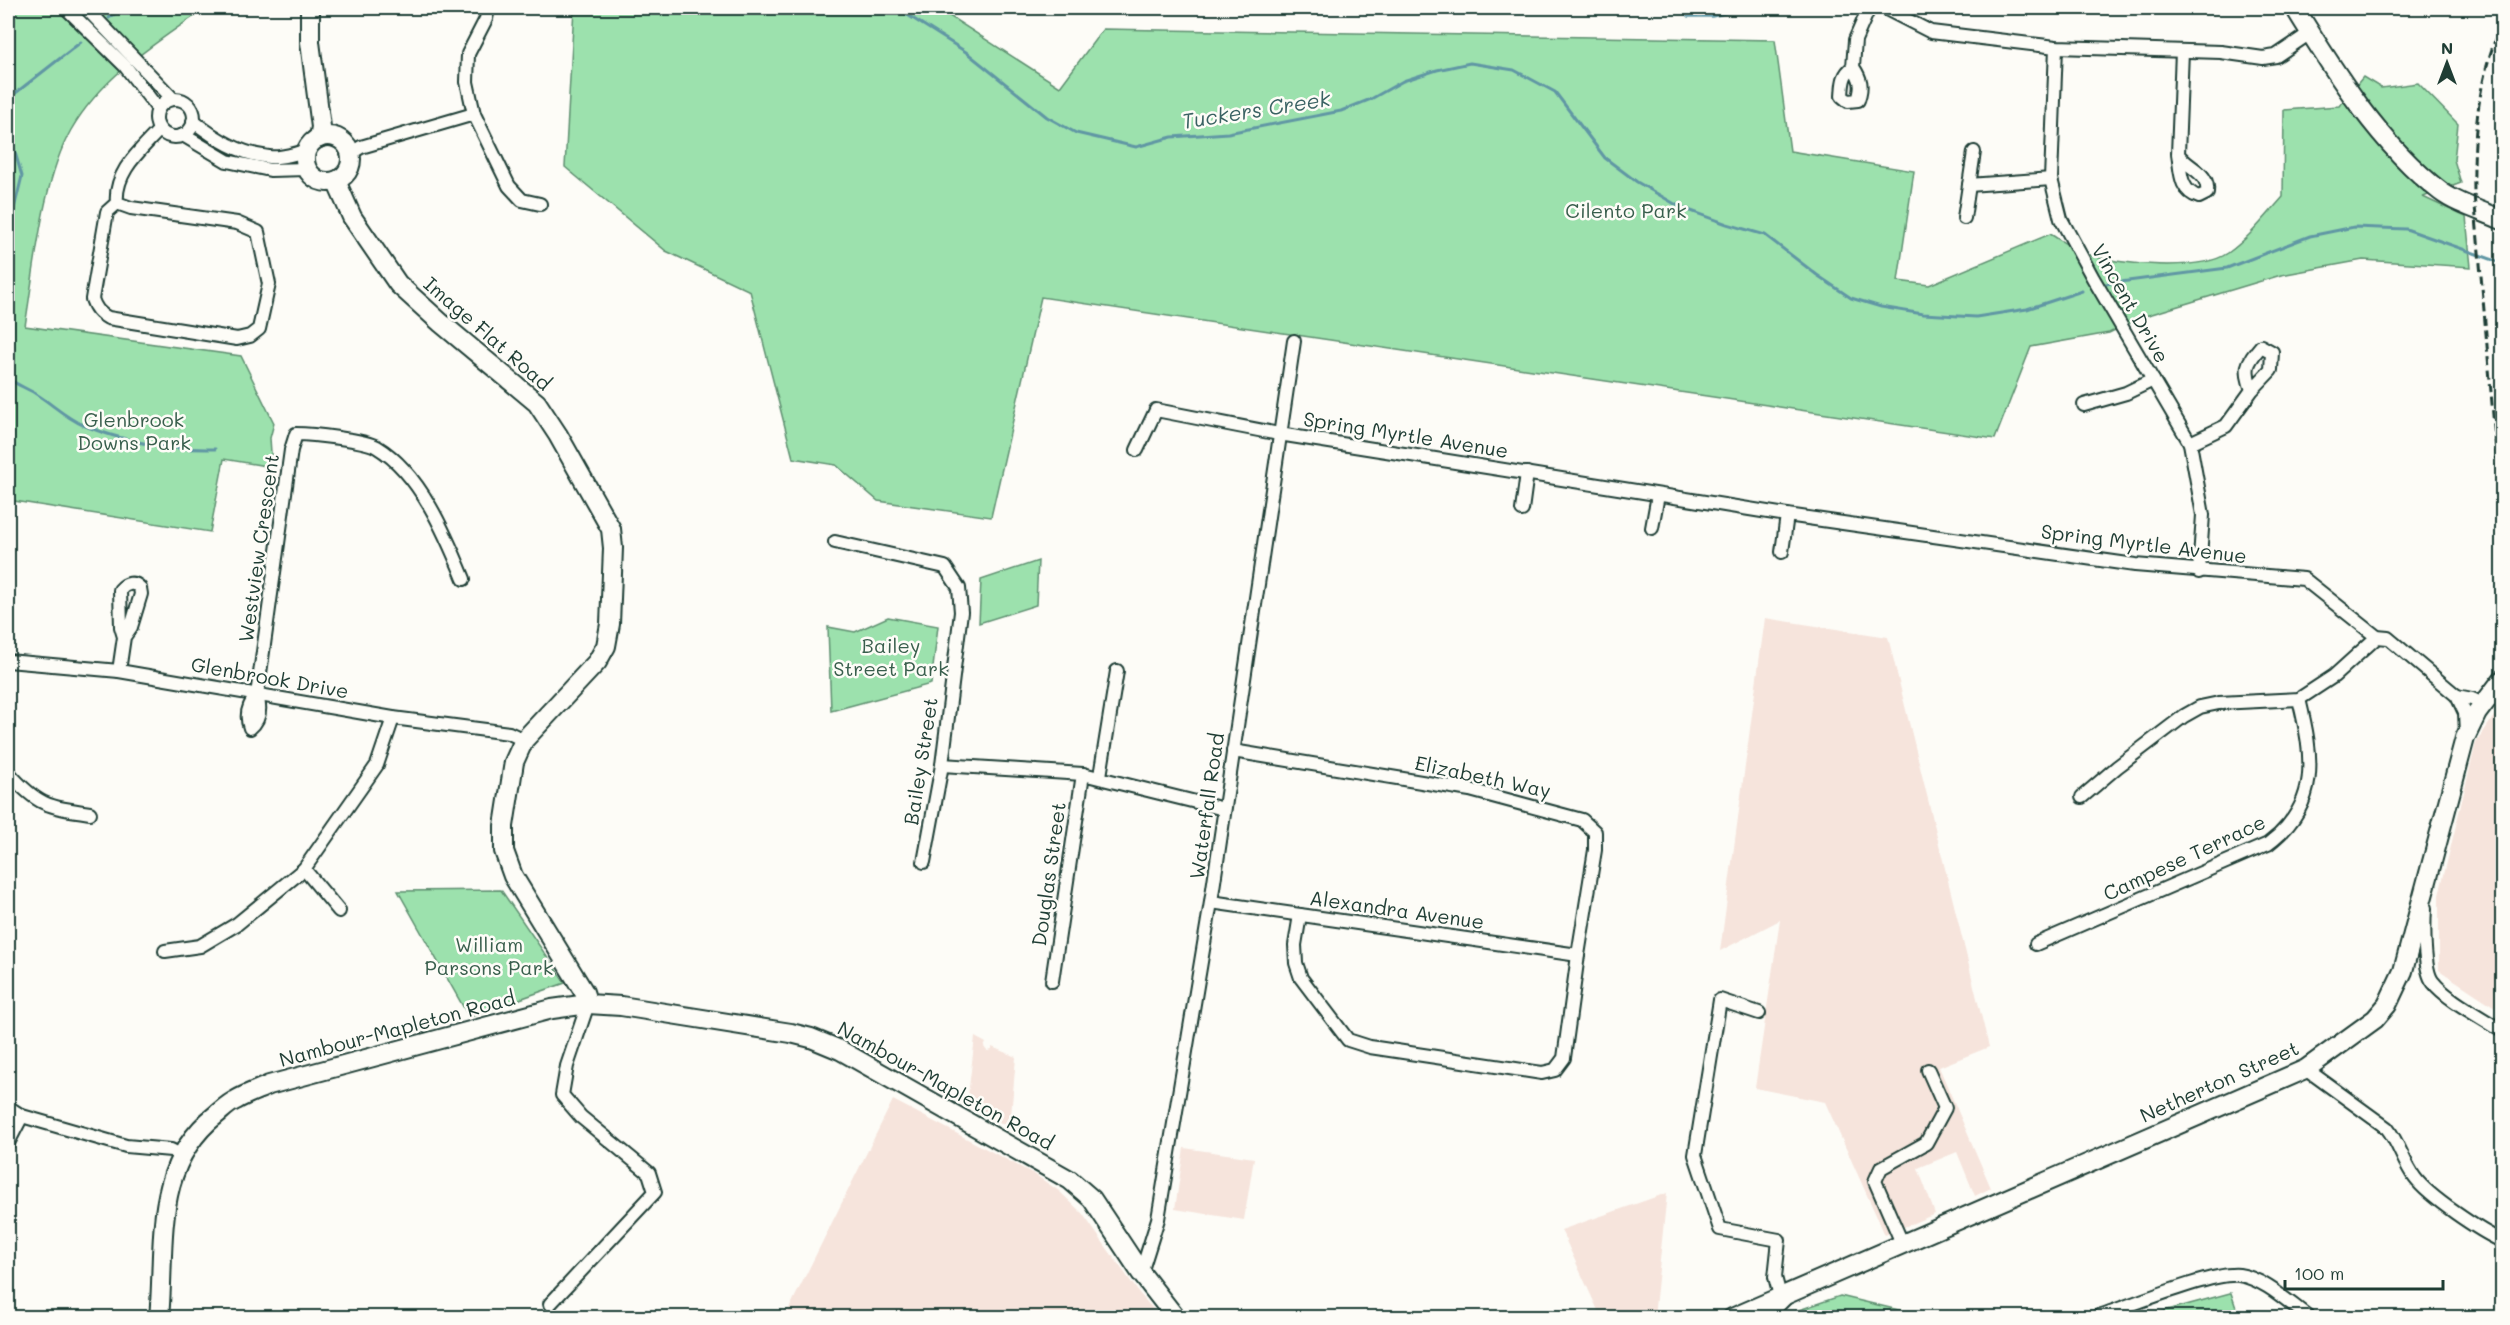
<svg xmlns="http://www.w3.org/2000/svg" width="2510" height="1325" viewBox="0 0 2510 1325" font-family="Mali,sans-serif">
<rect width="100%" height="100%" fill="#fdfcf7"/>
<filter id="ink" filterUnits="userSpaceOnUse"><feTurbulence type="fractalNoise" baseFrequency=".0167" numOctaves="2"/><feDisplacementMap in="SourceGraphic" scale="12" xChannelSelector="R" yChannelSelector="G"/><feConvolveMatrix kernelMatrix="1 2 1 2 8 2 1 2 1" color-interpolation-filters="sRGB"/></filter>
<g filter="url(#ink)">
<g fill="#f6e4dc">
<path d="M1765,618L1888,637L1989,1047L1939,1067L1991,1188L1975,1196L1957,1152L1918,1168L1935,1214L1885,1235L1825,1102L1755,1088L1780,920L1720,951Z"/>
<path d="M2502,704V1002L2498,1009L2439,970V895L2476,743Z"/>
<path d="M975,1037L986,1043L984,1047L987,1051L992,1050V1047L1016,1057L1010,1128L967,1104Z"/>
<path d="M893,1100L1034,1174L1059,1191L1082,1213L1139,1293L1160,1317H785Z"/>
<path d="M1184,1148L1254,1158L1244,1220L1175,1209Z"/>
<path d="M1667,1193L1654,1317H1601L1561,1230Z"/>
</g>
<g fill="#9ce1ad" stroke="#5e8f70" stroke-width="1.5">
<path d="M17,8H57L62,12L67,8H206C157,42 102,76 71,130C42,181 35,267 25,326L241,356L274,423L270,438L272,467L224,459L210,532L8,500V29Z"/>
<path d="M574,8H937L1060,87L1103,29L1775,40L1790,151L1914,171L1898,281L1929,285L2050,234C2062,241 2074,250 2087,254C2117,265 2201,272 2228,253C2249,238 2266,216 2283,197L2284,110L2339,106L2363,77L2381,88L2418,83L2458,124L2454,160L2461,183L2423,197L2466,217L2471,267L2363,260L2281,275L2142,317L2109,333L2031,347L1995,439L1041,297L991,517L878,501L836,465L793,458L750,291L666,251L565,167Z"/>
<path d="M1038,561L1036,605L979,623L981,580Z"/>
<path d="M888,617L938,626L931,684L831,711L828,627L855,632Z"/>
<path d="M501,890L565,983L469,1017L398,891Z"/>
<path d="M2231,1293L2239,1317H2142L2230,1293Z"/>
<path d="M1840,1296L1928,1317H1797L1796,1311Z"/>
</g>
<path fill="#8dd3ef" stroke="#6197a4" stroke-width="1.5" d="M1679,8H1748L1712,17H1688Z"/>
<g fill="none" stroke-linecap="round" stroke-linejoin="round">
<g stroke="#6197a4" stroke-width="3">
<path d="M889,8L898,9L966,52L1047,117L1076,133L1136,147L1172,137L1228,133L1341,111L1371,99L1403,81L1437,70L1470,63L1514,70L1555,92L1605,158L1637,182L1680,207L1727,224L1765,235L1817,275L1851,298L1881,307L1923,314L1976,317L2027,309L2082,291"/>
<path d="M109,18L123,8"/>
<path d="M8,99L81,42"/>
<path d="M8,124L12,96"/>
<path d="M8,129L22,176L13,213L8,273"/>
<path d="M2105,284L2227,268L2310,236L2354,227L2406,229L2502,263"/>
<path d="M8,378C16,385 27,388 36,394C51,403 66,418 83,425C124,442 171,450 215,449"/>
</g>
<g stroke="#1f3d34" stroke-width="16">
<g id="street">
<path d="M66,8L125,66L158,109"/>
<path d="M86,8L173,99"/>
<path d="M488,8L486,19L468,54L467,82L474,114L509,186L522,200L540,204"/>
<path d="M1884,8L1931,32L2056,47L2221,52L2263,58L2276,56L2310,33"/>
<path d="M2056,47L2051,179L2061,219L2093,278L2190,443L2203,515L2199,572"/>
<path d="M1853,67C1842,75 1843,84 1842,96L1848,101L1858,100C1863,86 1861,79 1853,67L1855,40L1869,8"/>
<circle cx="175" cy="118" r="19"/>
<path d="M193,121C216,139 240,154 269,157C281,159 295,153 307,151"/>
<path d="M183,135L227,161L270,170L307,169"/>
<path d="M1974,152L1969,185L2051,179"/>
<path d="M350,154L361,147L474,114"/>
<path d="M2178,154C2181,171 2179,191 2199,197L2207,193C2210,172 2188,169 2178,154L2182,51"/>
<path d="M117,203L131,208L237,223L258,232L269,284L259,329L250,336L237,339L108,318C99,313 95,308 92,299L107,212L117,203C114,172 140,151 159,130"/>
<path d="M1964,218L1969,185"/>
<path d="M2084,405L2126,393L2153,380"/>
<path d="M2190,443L2226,426L2252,390C2244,368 2246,364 2261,346L2272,352L2271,370L2252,390"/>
<path d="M1137,450L1156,410L1279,434L1787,515L2135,565L2304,579L2377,637L2388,638L2457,696L2465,713L2466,733"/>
<path d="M1522,510L1527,473"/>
<path d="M1652,528L1658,495"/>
<path d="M835,542L945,567L959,588L961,612L942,765L924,862"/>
<path d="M1782,552L1787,515"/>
<path d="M8,661L119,671L393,718L509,733L524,740"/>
<path d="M119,671L124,637L121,627L120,590C126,583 134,581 140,588L141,594L131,627L124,637"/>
<path d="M257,695C248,705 245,715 250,728C261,719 261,708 257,695L291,450L296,434C312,434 365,440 377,447C420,473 446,535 464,579"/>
<path d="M2457,696L2472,699L2483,704"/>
<path d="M1233,751L1470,790L1582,820L1595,832V850L1578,955L1564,1058L1555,1070L1542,1073L1370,1047L1348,1040L1301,978L1296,963L1295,945L1300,915"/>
<path d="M942,765L1083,774L1224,809"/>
<path d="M8,772C37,805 47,807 90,813"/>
<path d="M1100,776L1117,671"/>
<path d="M2082,797L2117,767L2184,716L2200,707L2219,703L2299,699L2334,676L2377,637"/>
<path d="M304,869L339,911"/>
<path d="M1211,902L1578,955"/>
<path d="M2425,908C2424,924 2423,970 2433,982C2447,1000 2483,1018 2502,1031"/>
<path d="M2036,944L2268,844C2321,804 2313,757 2299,699"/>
<path d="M165,951L200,946L237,924L304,869L377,765L393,718"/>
<path d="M1052,981L1083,774"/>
<path d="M1759,1013L1720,1000L1695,1155L1720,1229L1779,1240L1775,1277L1780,1296"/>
<path d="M2306,1069L2387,1128C2399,1143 2403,1162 2415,1178C2429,1197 2480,1231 2502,1241"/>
<path d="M8,1107L22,1116L126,1146L171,1150L181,1155"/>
<path d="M8,1143L22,1116"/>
<path d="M1902,1243L1875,1181L1881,1168L1926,1143L1945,1108L1928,1070"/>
<path d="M1141,1273L1158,1219L1211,902L1294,341"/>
<path d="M550,1304L655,1192L649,1173L581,1117L562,1095L567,1066L588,1004"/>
<path d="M1775,1318L1776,1308L1787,1297"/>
<path d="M2093,1318C2125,1308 2210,1272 2239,1275C2265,1279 2289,1303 2310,1318"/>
</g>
</g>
<g stroke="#1f3d34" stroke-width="22">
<g id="secondary">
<path d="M310,8V42L321,127L319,138"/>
<path d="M2295,8C2333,70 2381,146 2440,191C2457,204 2483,211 2502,220"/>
<circle cx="328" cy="159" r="23"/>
<path d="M336,181L352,217L398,284L441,323L537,403L558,435L611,529L613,548L610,624L606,646L597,662L524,740L514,762L504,826V851L513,876L584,992L588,1004"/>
<path d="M159,1318C166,1243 151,1166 217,1114C223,1109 229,1103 236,1100C246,1094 258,1090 269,1085L552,1009L588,1004L621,1006L791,1033L811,1038L840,1050L1070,1180L1092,1199L1141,1273L1176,1318"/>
<path d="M1732,1318L2306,1069L2375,1019L2387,1005L2403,971L2465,738L2477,713L2502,680"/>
</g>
</g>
<use href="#street" stroke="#fdfcf7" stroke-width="12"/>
<use href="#secondary" stroke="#fdfcf7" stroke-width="18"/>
<path stroke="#1f3d34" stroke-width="3" stroke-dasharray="9 4.5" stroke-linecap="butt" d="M2502,23C2478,77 2473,135 2474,194L2502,520"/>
</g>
</g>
<g text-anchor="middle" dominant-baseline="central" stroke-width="5" stroke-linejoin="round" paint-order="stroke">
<g font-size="20" fill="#385e4c" stroke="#fdfcf7">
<text x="1626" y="210">Cilento Park</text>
<text x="134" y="419">Glenbrook<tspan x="134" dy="23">Downs Park</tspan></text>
<text x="891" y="645">Bailey<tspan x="891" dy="23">Street Park</tspan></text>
<text x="489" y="944">William<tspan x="489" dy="23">Parsons Park</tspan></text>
</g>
<g font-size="20" fill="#1f3d34" stroke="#fdfcf7">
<text transform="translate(2131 303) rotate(60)">Vincent Drive</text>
<text transform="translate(488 333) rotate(41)">Image Flat Road</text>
<text transform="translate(1406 434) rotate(9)">Spring Myrtle Avenue</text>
<text transform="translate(2144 543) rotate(7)">Spring Myrtle Avenue</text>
<text transform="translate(258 548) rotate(-82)">Westview Crescent</text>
<text transform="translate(270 677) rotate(10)">Glenbrook Drive</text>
<text transform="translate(920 761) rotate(-81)">Bailey Street</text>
<text transform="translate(1483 776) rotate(12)">Elizabeth Way</text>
<text transform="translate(1206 806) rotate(-82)">Waterfall Road</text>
<text transform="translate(2184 857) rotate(-25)">Campese Terrace</text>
<text transform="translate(1048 874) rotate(-82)">Douglas Street</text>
<text transform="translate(1397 909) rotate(8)">Alexandra Avenue</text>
<text transform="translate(397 1028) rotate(-15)">Nambour-Mapleton Road</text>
<text transform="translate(2219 1081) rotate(-24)">Netherton Street</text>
<text transform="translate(946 1085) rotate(29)">Nambour-Mapleton Road</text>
</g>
<g font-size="21" font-style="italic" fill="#3a6263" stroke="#fdfcf7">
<text transform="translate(1256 109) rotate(-9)">Tuckers Creek</text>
</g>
</g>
<rect width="2510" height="1325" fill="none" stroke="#fdfcf7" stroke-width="30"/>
<rect x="15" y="15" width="2480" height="1295" fill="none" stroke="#1f3d34" stroke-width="2" filter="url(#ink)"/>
<g transform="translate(2447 63)" stroke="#fdfcf7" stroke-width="4.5" paint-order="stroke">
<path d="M0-4.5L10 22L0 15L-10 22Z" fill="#1f3d34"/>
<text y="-9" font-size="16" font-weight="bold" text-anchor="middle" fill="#1f3d34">N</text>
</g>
<path d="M2285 1280v9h158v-9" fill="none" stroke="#1f3d34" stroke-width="3"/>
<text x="2294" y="1280" font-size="18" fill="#1f3d34" stroke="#fdfcf7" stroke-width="4.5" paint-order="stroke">100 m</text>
</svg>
